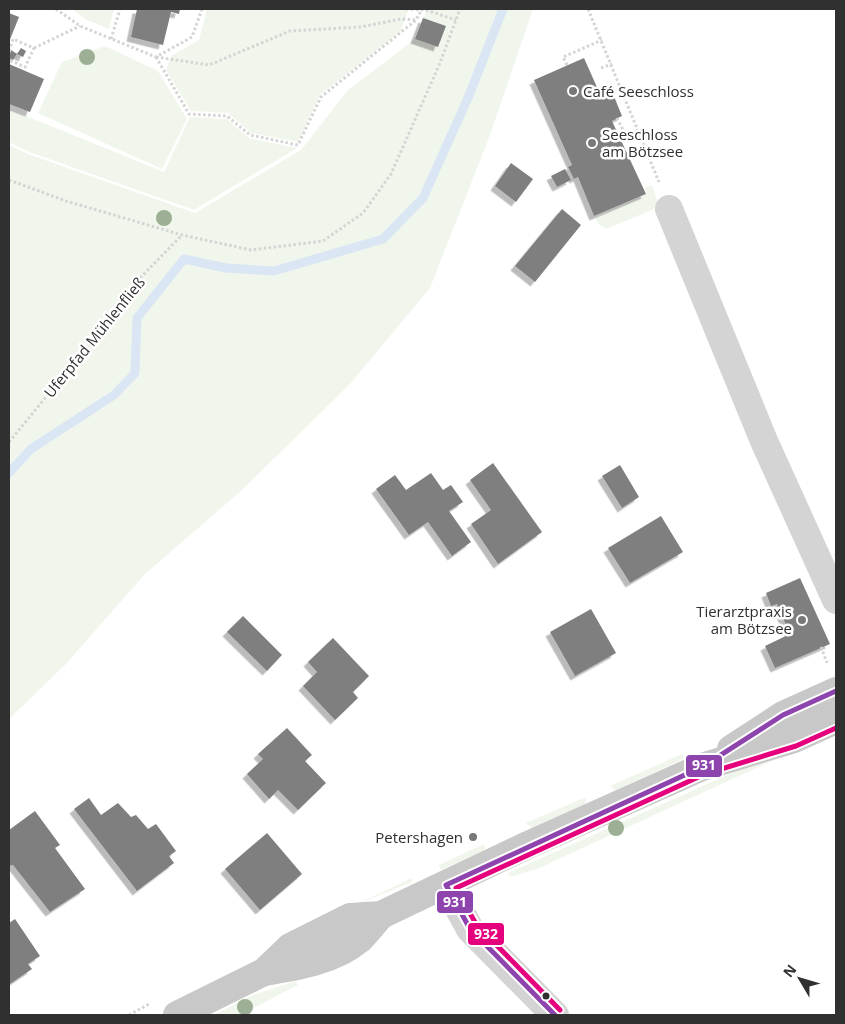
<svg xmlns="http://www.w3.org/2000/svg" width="845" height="1024" viewBox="0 0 845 1024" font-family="'Open Sans',sans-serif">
<defs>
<filter id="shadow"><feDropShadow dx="-4.5" dy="4.5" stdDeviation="0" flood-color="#0004"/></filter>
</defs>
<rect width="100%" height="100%" fill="#fff"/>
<g fill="#f1f6ed">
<path d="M72,9H114L109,29L87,20Z"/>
<path d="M207,9H403L408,11L401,31L320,95L298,142L251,133L228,113L191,111L166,70L171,56L199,40Z"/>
<path d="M427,9H533L490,135L430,288L350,384L242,490L144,575L66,664L9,719V145L28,154L195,213L301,150L347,91L415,39Z"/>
<path d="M105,46L158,71L187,119L162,169L38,113L62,62Z"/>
<path d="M9,109L164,172L190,117L227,119L249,138L297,148L194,210L29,152L9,142Z"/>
<path d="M652,185L658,204L652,210L606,229L599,224L595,218L647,194L645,188Z"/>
<path d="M684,753L683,759L616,790L610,786Z"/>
<path d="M773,758L774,760L537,869L510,877L508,873L743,768Z"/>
<path d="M586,797V804L532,828L526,823Z"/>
<path d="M484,844L485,850L441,870L439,865Z"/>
<path d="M412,878V882L353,906Z"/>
<path d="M296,981L298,985L240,1015H214L253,995Z"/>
</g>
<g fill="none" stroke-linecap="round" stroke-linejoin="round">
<path stroke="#dae6f3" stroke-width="9" d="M9,473L31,449L114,395L135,373L137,318L184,259L226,268L274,271L383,239L423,198L468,98L503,9"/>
</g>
<g fill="#7f7f7f" filter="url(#shadow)">
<path d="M137,9H180L179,14L171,12L163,45L131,37Z"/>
<path d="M9,13L19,17L9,42Z"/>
<path d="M423,18L446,26L438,47L415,39Z"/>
<path d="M21,48L26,51L23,57L17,54Z"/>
<path d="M11,50L17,54L13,60L9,58Z"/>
<path d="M584,58L600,94L611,89L622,116L612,121L646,194L594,216L578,177L574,179L568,167L572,165L534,80Z"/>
<path d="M9,64L44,79L30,112L9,104Z"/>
<path d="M511,163L533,179L516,202L495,186Z"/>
<path d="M565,169L571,180L557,187L551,176Z"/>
<path d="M562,209L581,225L535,282L515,266Z"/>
<path d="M493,463L542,532L498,564L471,524L491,510L470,480Z"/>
<path d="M620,465L639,497L622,508L602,476Z"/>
<path d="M431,473L443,490L451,485L463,502L449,511L471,542L452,556L428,522L409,535L376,489L395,475L406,490Z"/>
<path d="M661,516L683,552L630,583L608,548Z"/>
<path d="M800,578L830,644L775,668L765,646L790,634L777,604L771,606L766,593Z"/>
<path d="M591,609L616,653L575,676L550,632Z"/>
<path d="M243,616L282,655L267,671L227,632Z"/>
<path d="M333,638L369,676L353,692L358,698L335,720L303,686L317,672L308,662Z"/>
<path d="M287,728L312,755L305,761L326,783L298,810L278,790L269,799L247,774L263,759L258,754Z"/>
<path d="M89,798L101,815L118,803L131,817L136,815L148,829L156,824L176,851L169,856L174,863L137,891L74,809Z"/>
<path d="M35,811L60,845L55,848L85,889L50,912L13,865L9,866V830Z"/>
<path d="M267,833L302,874L260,910L225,869Z"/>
<path d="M15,919L40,956L28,964L32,969L10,984L9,923Z"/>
</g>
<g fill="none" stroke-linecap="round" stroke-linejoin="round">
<g stroke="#d4d4d4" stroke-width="3" stroke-dasharray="2.5 2.5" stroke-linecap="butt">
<path d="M56,9L80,26L156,57L192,37L202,9"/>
<path d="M406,9L426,10L456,20"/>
<path d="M588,9L659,182"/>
<path d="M111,39L120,9"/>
<path d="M34,48L80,26"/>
<path d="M9,51L13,39L34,48L25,67L9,60"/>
<path d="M156,57L189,114L227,116L250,135L298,145L321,97L416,20L422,9"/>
<path d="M156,57L209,65L290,31L360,27L401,19L416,20"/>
<path d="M567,65L563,57L602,40"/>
<path d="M601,68L612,64"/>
<path d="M617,118L626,136L638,130"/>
<path d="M9,180L66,201L182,235L251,250L323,241L363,213L391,174L440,63L460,9"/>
<path d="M9,442L111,318L142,276L182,235"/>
<path d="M821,647L827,663"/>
<path d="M129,1015L151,1003"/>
</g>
<g stroke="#d4d4d4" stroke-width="28">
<path d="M669,209L764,441L836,600"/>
<path d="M446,885L470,929L555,1015"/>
</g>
<g stroke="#c8c8c8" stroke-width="28">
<path d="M731,749L783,715L836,691"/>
<path d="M264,972C296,967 334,961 360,939C367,932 374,923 381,915"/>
<path d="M177,1015L264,972L290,947L350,917L381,915L528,845L702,767L794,739L836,720"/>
</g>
<g stroke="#fff" stroke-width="9">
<path id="bus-1" d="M555,1015L470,929L446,885L702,767L783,715L836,691"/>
</g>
<g stroke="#fff" stroke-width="9">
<path id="bus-2" d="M560,1010L476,924L456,888L705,774L796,746L836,728"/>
</g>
<use href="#bus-1" stroke="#8e44ad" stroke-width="5"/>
<use href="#bus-2" stroke="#e5007d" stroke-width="5"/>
</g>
<g fill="#9daf94">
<circle cx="87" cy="57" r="8"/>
<circle cx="164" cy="218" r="8"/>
<circle cx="616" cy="828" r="8"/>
<circle cx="245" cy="1007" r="8"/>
</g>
<g fill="#787878" stroke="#fff" stroke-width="2">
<circle cx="573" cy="91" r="5"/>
<circle cx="592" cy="143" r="5"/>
<circle cx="802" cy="620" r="5"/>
<circle cx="473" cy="837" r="5"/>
</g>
<circle fill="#303030" stroke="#fff" stroke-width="2" cx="546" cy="996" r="4.5"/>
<g text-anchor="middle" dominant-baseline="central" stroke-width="5" stroke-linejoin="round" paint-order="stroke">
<g font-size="15" fill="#303030" stroke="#fff" text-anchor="start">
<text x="583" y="91">Café Seeschloss</text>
<text x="602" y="134">Seeschloss<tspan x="602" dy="17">am Bötzsee</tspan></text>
<text x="792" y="611" text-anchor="end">Tierarztpraxis<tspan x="792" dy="17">am Bötzsee</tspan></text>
<text x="463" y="837" text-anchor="end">Petershagen</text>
</g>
<g font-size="15" fill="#303030" stroke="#fff">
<text transform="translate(94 337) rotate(-51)">Uferpfad Mühlenfließ</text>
</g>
</g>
<g stroke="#fff" stroke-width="2">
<rect x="685" y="754" width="38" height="24" rx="5" fill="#8e44ad"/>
<rect x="436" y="890" width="38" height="24" rx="5" fill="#8e44ad"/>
<rect x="467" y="922" width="38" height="24" rx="5" fill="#e5007d"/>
</g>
<g font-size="14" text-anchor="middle" font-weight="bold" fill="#fff">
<text x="704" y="770">931</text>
<text x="455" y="907">931</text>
<text x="486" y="939">932</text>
</g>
<rect width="845" height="1024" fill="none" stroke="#303030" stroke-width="20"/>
<g transform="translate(800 979) rotate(308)" stroke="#ffffff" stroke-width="4" paint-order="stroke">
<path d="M0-4L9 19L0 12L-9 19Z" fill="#303030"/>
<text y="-8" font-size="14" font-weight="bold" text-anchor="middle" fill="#303030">N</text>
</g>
</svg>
